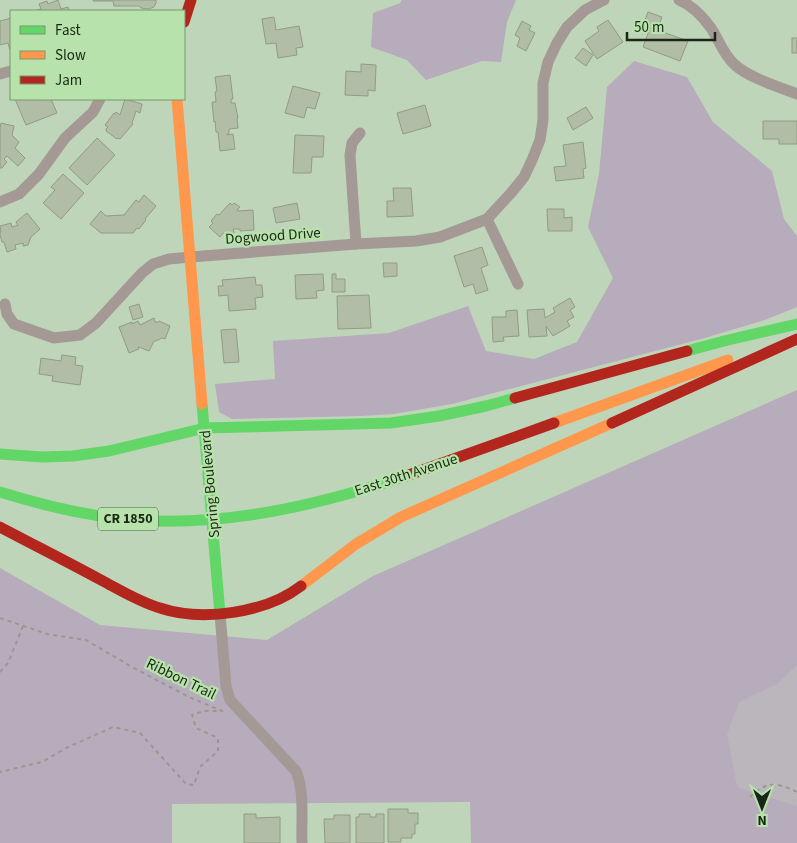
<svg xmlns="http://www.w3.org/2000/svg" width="797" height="843" viewBox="0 0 797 843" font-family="'Source Sans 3',sans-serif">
<rect width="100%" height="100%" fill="#bfd5b9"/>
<path fill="#bbb6bc" d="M797,610V843H655L728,690Z"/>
<g fill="#b7acbb">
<path d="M402,0H516L507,22L501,62L482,61L426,80L407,60L371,47L373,13L400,3Z"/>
<path d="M634,61L687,77L713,122L772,171L784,219L797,236V307L765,320L705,338L452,404L394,414L361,416L232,419L219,412L215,384L275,379L273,341L389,333L468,306L486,351L534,359L577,342L613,278L588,227L599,174L607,87Z"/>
<path d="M797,390V665L777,684L739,702L727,734L737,787L797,806V843H471L470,802L172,804V843H0V568L100,625L267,640L373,576Z"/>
</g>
<g fill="#b1bda6" stroke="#909c84">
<path d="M58,0L61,9L68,7L69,11H34L41,9L39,4L47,1L48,4Z"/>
<path d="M93,0H156V3L154,7L149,9L141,8L139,6H114L113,1H93Z"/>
<path d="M648,12L662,17L657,30L688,41L680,61L643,47L650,28L643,25Z"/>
<path d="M274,17L276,30L299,26L303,47L296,48L297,55L278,58L276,43L266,44L262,19Z"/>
<path d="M11,18V50H10L8,43L0,45V21Z"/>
<path d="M608,20L623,42L597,59L585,41L599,31L597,27Z"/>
<path d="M522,21L531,26L529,30L535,33L526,51L517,46L520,38L515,35Z"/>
<rect x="792" y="38" width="5" height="15"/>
<path d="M583,48L593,55L586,66L575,58Z"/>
<path d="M361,64L376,65L375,91L368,90V96L345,95L346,71L361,72Z"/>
<path d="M230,75L233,99H231V103H235L238,118H237L238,128L229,129V133L227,134V135L233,134L235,149L220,151L218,132H216L215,121L214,122L212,102H216L215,92L217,91L215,77Z"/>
<path d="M293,86L320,93L315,109L307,107L304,118L285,113Z"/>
<path d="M15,99H40L41,100L45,99H51L57,113L26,125Z"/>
<path d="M125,99L142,104L140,113L136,111L132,123L133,124L120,139L118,138L117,139L106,131V129L108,127L105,125L114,113L115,114L116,112L120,115Z"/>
<path d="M425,105L431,126L403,134L397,113Z"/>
<path d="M586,107L593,118L573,130L567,118Z"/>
<path d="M763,121H797V144H779V139H763Z"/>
<path d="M1,123L14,126L12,135L19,142L15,148L25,158L18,166L7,156L4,159L7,162L2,168H0V128Z"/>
<path d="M295,135L324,136L323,157H312L311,173H293Z"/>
<path d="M97,138L115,155L87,185L69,168Z"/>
<path d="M583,142L586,168L583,169L584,178L556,181L554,167L566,166L563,145Z"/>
<path d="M63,174L84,193L61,219L43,203L55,190L51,187Z"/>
<path d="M393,188H411L413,216L387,217V201H394Z"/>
<path d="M144,195L156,206L145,219L146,220L139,229L137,228L133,233H101L90,224L101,211L106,216L124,215L136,200L139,202Z"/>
<path d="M230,203L232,205L234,203L240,207L237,210L239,211L253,210L254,230L240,231V229H233L234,233H223L220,237L209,227L213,223L211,221L217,214L219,215Z"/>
<path d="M297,203L300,219L276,223L273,208Z"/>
<path d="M547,209H564V218L572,217V231H548Z"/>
<path d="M27,213L40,229L31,237L28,245L23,246V243L15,245L16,249L7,252L4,242H2L0,235V232H1L0,226L11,223L12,227L18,225L16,222Z"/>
<path d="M482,247L488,265L481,268L488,290L476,294L473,284L464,287L454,256Z"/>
<path d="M383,263H397V276L384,277Z"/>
<path d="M323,274L324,290L316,291L317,298L296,299L295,275Z"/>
<path d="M332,274H336V279H345V292H332Z"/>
<path d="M255,277L256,285H262L263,297L255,298L256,309L229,311L228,295L219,296L218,286H223L222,280Z"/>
<path d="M369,295L371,328L338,329L337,296Z"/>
<path d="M570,298L575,307L570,310L574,317L567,321L570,326L553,336L546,326L547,336L529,337L527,310L544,309L545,318L555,312L553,308Z"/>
<path d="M139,304L143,317L133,320L129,307Z"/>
<path d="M517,310L519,336L503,337L504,341L493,342L492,317H506V311Z"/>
<path d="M154,318L155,322H157V323L159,321L170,326L165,339L162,338L156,341H154L149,351L139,347H138L139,349L129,353L119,327L132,322V324L138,321L140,325Z"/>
<path d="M236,329L239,362L224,363L221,330Z"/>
<path d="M62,355L76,357L75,365L83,366L80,385L52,381L53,376L39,374L41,358L61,361Z"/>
<path d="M388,809H408V813H418V824H415V834H412V838H401V842H388Z"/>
<path d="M244,814H256V818L280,817V843H244Z"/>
<path d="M359,814H370V817H376V814H384V843H356V817H359Z"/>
<path d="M334,815H350V843H325L324,819H334Z"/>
</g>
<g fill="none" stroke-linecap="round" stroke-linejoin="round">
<g stroke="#9a988e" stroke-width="2" stroke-dasharray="4 4" stroke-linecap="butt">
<path d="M0,618L47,634L86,640L132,667L189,697L222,711H204L192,715L196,728L218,738V751L200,767L194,785L186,784L140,733L113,727L66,748L42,762L0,772"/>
<path d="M0,672L8,663L23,626"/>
<path d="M750,797C766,781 777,782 797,792"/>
</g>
<g stroke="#a49994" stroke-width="11">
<path d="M679,0C691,5 703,17 711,28C719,40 723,54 734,64C747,77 779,87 797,94"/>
<path d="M0,74L11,71"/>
<path d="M0,202L19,194L39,174L65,138L93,112L100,99"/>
<path d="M487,219L518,284"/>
<path d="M356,244L350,155L352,143L360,133"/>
<path d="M5,304L7,314L14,324L54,338L80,335L96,323L142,273L153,264L169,259L191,257L356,244L416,241L440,237L487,219L511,193L524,177L532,160L540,140L543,120V83L548,62L557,43L567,27L585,10L604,0"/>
<path d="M220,614L226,686L230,700L296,771C305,793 301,819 302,843"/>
</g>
<g stroke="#63d668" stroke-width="11">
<path d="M687,351L724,341L797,324"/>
<path d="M202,404L220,614"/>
<path d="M0,454L42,457L73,456L109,451L205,428L391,423L439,416L486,406L515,398"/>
<path d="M0,492C51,508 103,520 156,521C242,523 325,503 406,476"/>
</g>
<g stroke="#ff974d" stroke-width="11">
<path d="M177,99L202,404"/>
<path d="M554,423L728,360"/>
<path d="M301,586L356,544L401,517L612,423"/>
</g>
<g stroke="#b3261e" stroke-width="11">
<path d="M184,22L191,0"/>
<path d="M515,398L687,351"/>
<path d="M612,423L797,339"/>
<path d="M406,476L554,423"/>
<path d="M0,527C34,545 68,562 101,580C120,590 139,602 160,608C202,622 266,613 301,586"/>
</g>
</g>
<g text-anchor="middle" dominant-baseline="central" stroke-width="4.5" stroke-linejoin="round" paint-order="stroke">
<rect fill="#b8e2ac" stroke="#496042" stroke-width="1" x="98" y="507.5" width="60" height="23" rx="4"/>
<g font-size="14" font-weight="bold" fill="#192814">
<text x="128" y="519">CR 1850</text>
</g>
<g font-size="15" fill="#192814" stroke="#b8e2ac">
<text transform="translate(273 236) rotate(-4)">Dogwood Drive</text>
<text transform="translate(406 475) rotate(-18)">East 30th Avenue</text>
<text transform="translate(210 484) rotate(-95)">Spring Boulevard</text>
<text transform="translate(181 679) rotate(26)">Ribbon Trail</text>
</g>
</g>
<rect x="10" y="10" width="175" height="90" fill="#b8e2ac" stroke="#78986f"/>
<rect x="20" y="26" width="25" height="8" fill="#63d668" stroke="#78986f"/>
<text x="55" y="35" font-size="15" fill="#192814">Fast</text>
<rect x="20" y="51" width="25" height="8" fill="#ff974d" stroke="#78986f"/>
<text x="55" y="60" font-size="15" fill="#192814">Slow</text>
<rect x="20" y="76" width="25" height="8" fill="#b3261e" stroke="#78986f"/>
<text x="55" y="85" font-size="15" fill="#192814">Jam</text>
<g transform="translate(762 808) rotate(180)" stroke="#b8e2ac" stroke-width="4" paint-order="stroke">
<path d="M0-4L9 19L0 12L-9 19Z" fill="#192814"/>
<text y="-8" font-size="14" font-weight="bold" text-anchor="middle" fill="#192814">N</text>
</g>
<path d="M627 32v8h88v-8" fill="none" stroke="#192814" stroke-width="2.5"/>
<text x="634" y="32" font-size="15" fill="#192814" stroke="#b8e2ac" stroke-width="4" paint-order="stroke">50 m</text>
</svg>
